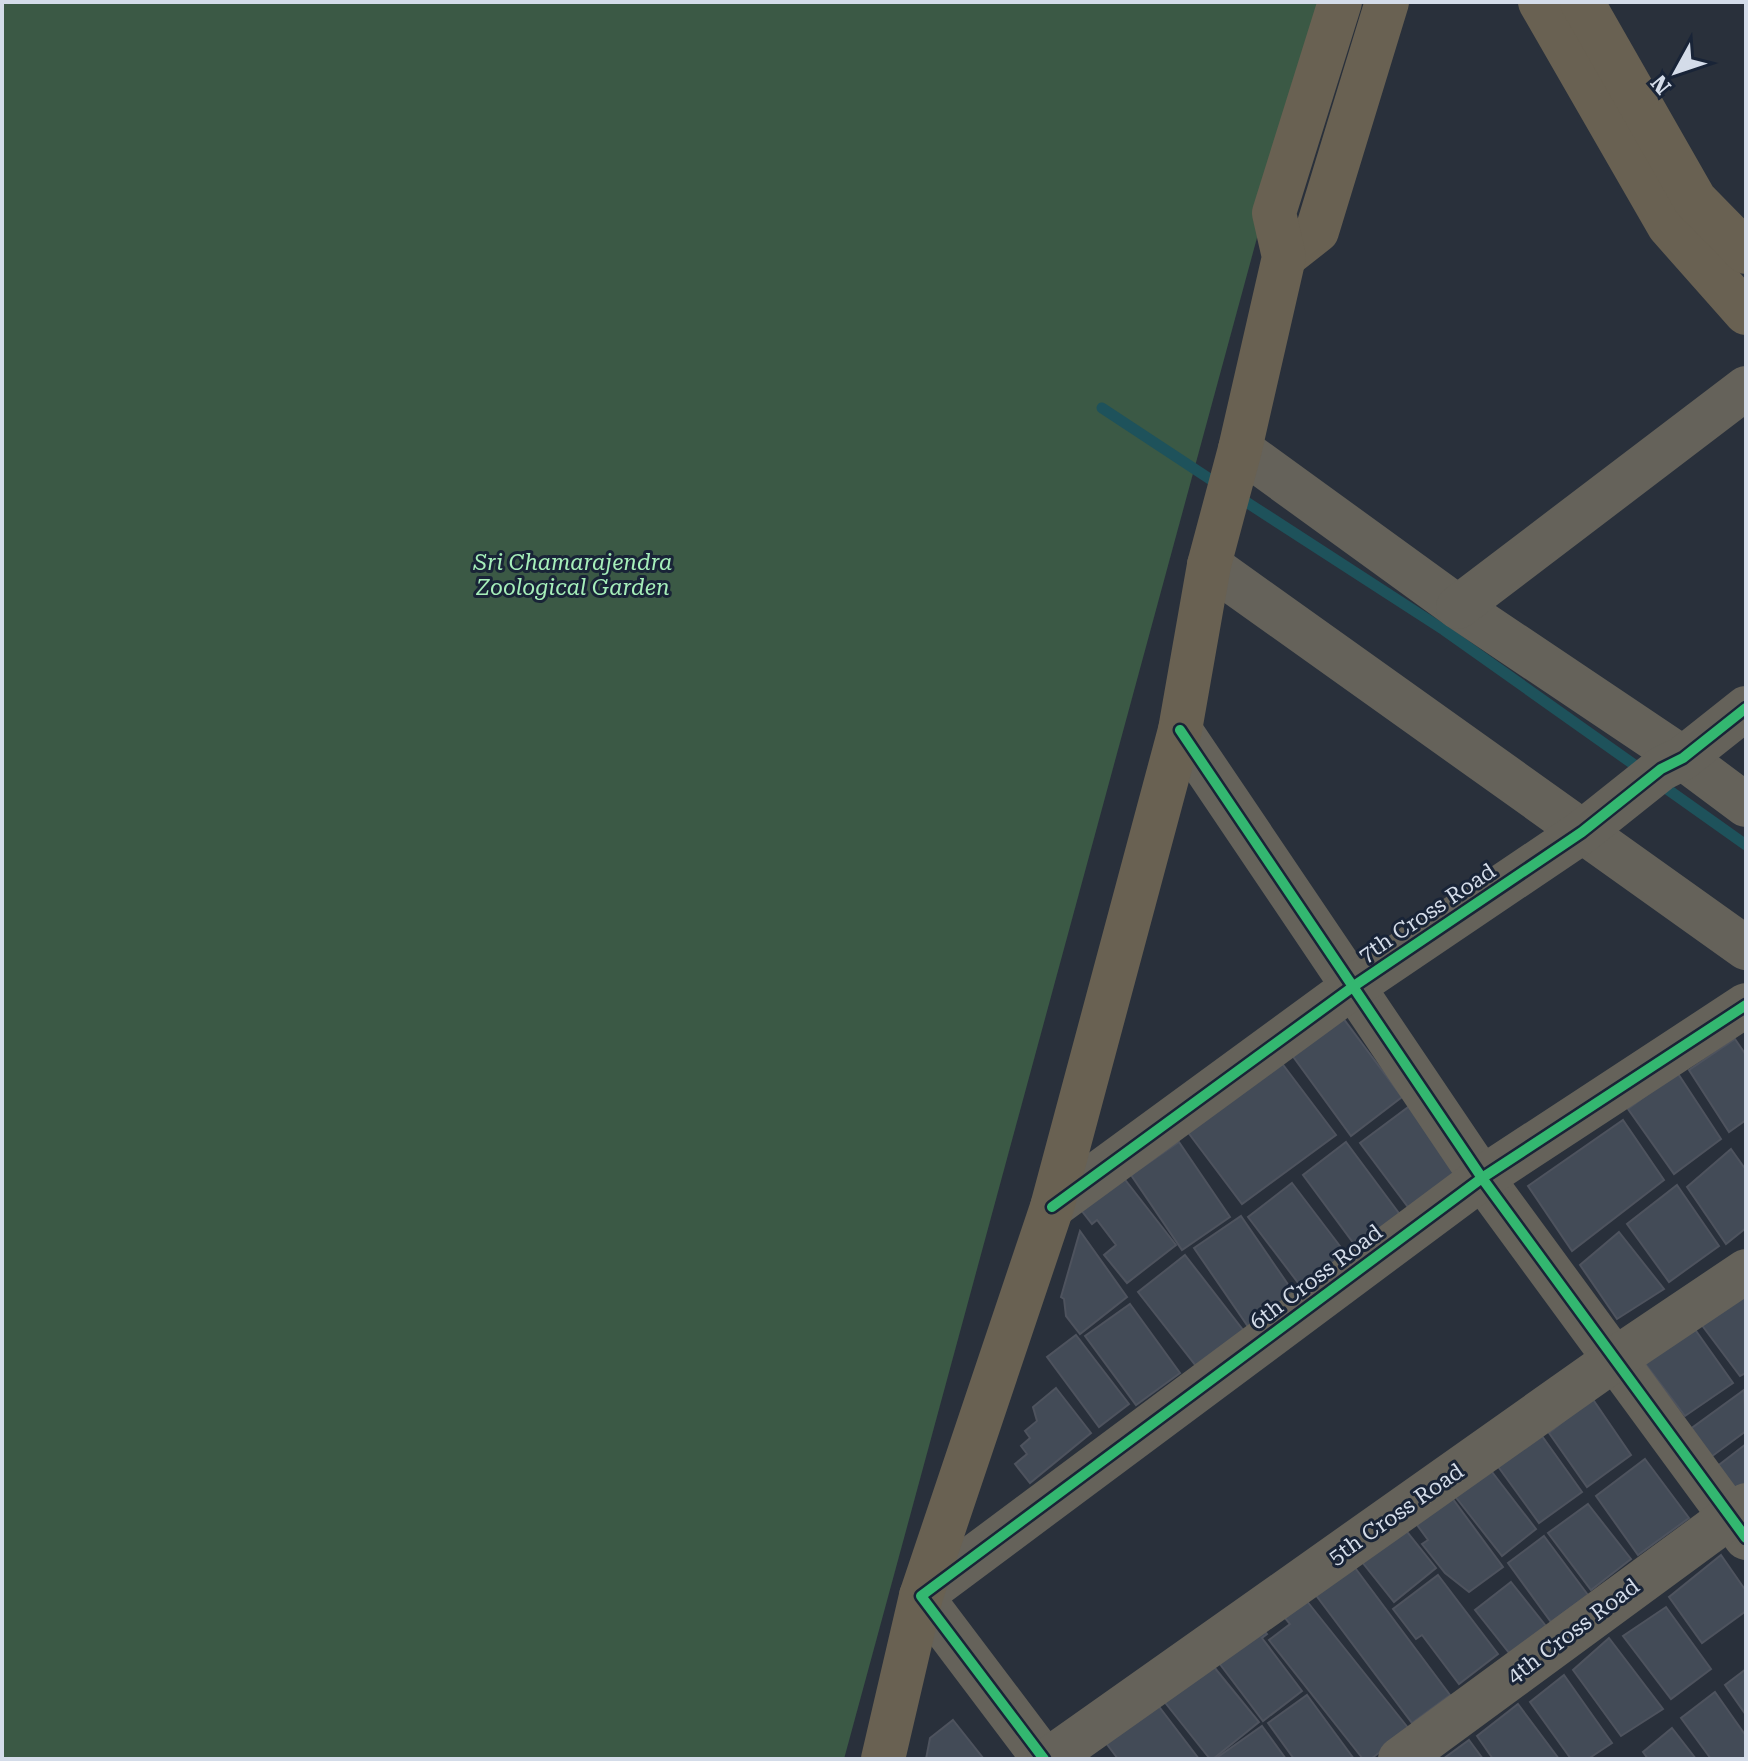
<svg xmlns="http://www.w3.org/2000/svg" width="1748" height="1761" viewBox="0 0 1748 1761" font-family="'Roboto Serif',serif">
<rect width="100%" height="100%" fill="#29303b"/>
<path fill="#3b5945" d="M2,2H1321L844,1759H2Z"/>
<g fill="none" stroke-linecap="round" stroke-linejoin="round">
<g stroke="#1e525b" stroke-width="11">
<path d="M1102,408L1222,487"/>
<path d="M1237,496L1444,630L1643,771"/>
<path d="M1660,784L1746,845"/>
</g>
</g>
<g fill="#434b57" stroke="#4e535e" stroke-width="2">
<path d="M1340,1014L1402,1097L1351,1136L1289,1051Z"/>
<path d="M1735,1039L1746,1055V1120L1729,1132L1689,1070Z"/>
<path d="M1281,1062L1336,1135L1242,1204L1187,1131Z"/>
<path d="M1677,1072L1721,1139L1674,1174L1628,1109Z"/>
<path d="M1411,1105L1465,1177L1414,1215L1360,1143Z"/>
<path d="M1623,1120L1664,1180L1572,1251L1528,1186Z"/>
<path d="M1179,1142L1230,1217L1182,1250L1131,1175Z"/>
<path d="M1346,1142L1404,1220L1360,1252L1303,1175Z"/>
<path d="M1731,1149L1746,1170V1228L1726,1244L1687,1187Z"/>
<path d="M1123,1177L1176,1245L1127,1283L1104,1255L1116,1245L1097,1220L1092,1224L1081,1210Z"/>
<path d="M1292,1183L1346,1254L1302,1288L1248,1217Z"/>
<path d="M1677,1185L1719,1246L1669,1282L1627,1224Z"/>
<path d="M1241,1216L1296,1296L1249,1328L1194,1248Z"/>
<path d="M1080,1231L1127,1297L1080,1334L1066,1316L1064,1299L1061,1297Z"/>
<path d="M1619,1232L1664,1289L1617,1319L1580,1265Z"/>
<path d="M1185,1255L1247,1335L1200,1371L1138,1292Z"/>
<path d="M1742,1295L1746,1301V1373L1740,1376L1701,1324Z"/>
<path d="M1130,1304L1180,1373L1136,1405L1085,1336Z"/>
<path d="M1694,1328L1733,1383L1685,1416L1644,1362Z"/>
<path d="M1076,1335L1129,1404L1099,1427L1047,1357Z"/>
<path d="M1056,1388L1091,1433L1030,1483L1015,1464L1027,1454L1021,1446L1030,1438L1025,1431L1037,1421L1033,1407Z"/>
<path d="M1744,1390L1746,1431L1711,1457L1689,1430Z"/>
<path d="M1592,1398L1631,1455L1587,1487L1549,1433Z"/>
<path d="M1537,1429L1582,1492L1539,1523L1494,1461Z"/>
<path d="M1746,1444V1487L1735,1494L1715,1468Z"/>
<path d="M1645,1459L1689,1518L1638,1555L1596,1496Z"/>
<path d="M1489,1468L1536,1529L1502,1556L1454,1495Z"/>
<path d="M1447,1491L1503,1567L1469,1592L1445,1573L1422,1544L1428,1540L1412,1518Z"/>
<path d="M1588,1504L1631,1559L1591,1590L1548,1533Z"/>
<path d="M1400,1523L1436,1568L1394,1602L1358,1557Z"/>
<path d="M1544,1536L1588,1595L1551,1622L1508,1563Z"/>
<path d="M1721,1555L1746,1591V1611L1702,1643L1669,1597Z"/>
<path d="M1350,1561L1450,1695L1412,1723L1312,1590Z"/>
<path d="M1438,1575L1498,1654L1459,1684L1422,1635L1416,1639L1393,1609Z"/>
<path d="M1511,1582L1546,1626L1510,1654L1475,1610Z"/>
<path d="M1302,1595L1409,1729L1371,1759H1363L1269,1640L1290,1624L1280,1612Z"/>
<path d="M1666,1607L1711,1669L1671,1699L1623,1636Z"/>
<path d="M1260,1626L1267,1634L1262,1638L1302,1691L1263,1721L1216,1659Z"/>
<path d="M1609,1638L1663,1709L1621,1736L1573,1670Z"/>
<path d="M1210,1662L1259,1722L1213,1759H1210L1163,1700Z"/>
<path d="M1746,1669V1715L1725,1685Z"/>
<path d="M1564,1675L1612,1743L1588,1759H1571L1530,1702Z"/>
<path d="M1715,1692L1746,1736V1759H1711L1681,1718Z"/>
<path d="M1307,1695L1354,1759H1294L1268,1723Z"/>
<path d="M1154,1700L1199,1759H1118L1103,1739Z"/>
<path d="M1518,1704L1559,1759H1493L1477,1736Z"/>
<path d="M953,1720L983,1758L981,1759H926L930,1738Z"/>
<path d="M1262,1726L1286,1759H1215Z"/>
<path d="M1672,1728L1696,1759H1648L1643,1752Z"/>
<path d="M1469,1740L1483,1759H1443Z"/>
</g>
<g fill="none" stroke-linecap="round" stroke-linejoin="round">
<g stroke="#65625a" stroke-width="44">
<path d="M1240,449L1458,607L1683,758L1746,805"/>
<path d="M1209,565L1746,948"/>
<path d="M1458,607L1746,388"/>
<path d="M1180,730L1482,1178L1746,1538"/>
<path d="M1052,1207L1354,986L1582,832L1661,769L1683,758L1746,708"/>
<path d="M1044,1759L921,1596L1482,1178L1746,1005"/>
<path d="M1049,1759L1615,1359L1746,1271"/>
<path d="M1400,1759L1746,1505"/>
</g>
<g stroke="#696152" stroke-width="44">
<path d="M1540,2L1669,226L1746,313"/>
<path d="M1582,2L1695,200L1746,252"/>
<path d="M1284,257L1317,231L1387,2"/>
<path d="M883,1759L921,1596L1052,1207L1180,730L1209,565L1240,449L1284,257L1274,213L1340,2"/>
</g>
<g stroke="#192437" stroke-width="15">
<g id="cycleway">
<path d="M1180,730L1482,1178L1746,1538"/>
<path d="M1052,1207L1354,986L1582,832L1661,769L1683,758L1746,708"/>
<path d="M1044,1759L921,1596L1482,1178L1746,1005"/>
</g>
</g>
<use href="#cycleway" stroke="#33b770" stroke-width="10"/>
</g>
<g text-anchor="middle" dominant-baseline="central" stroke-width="6" stroke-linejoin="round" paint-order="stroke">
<g font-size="22" font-style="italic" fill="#a6efba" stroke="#192437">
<text x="573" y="562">Sri Chamarajendra<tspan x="573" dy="25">Zoological Garden</tspan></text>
</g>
<g font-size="22" fill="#d4dce9" stroke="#192437">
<text transform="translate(1427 913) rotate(-34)">7th Cross Road</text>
<text transform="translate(1316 1277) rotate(-37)">6th Cross Road</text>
<text transform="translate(1396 1514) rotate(-35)">5th Cross Road</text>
<text transform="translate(1573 1631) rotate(-37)">4th Cross Road</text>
</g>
</g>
<rect width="1748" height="1761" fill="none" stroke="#d4dce9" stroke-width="8"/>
<g transform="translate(1676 72) rotate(230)" stroke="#192437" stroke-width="6" paint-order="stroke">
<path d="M0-6L14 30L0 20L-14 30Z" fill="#d4dce9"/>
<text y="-12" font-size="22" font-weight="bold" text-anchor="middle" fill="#d4dce9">N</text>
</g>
</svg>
